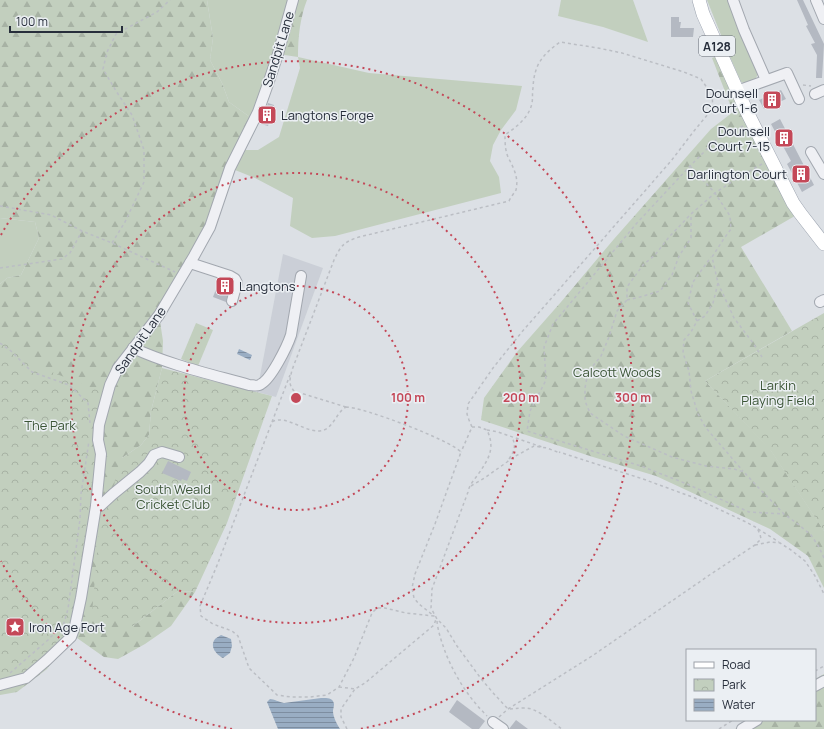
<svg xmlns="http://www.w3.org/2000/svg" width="824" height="729" viewBox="0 0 824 729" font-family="Manrope,sans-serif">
<defs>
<pattern id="forest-firs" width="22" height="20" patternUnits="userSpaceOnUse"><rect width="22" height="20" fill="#c2cfbe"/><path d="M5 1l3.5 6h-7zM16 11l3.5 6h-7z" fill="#a7b2a4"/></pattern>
<pattern id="park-crowns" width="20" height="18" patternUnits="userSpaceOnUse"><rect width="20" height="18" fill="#c2cfbe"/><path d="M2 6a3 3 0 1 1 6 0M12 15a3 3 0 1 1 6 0" fill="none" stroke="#a7b2a4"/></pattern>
<pattern id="water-rules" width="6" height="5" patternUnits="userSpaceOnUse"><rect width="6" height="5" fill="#99adc3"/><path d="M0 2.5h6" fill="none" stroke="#7d8da0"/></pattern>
</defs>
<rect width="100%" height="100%" fill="#dce0e5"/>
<path fill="#cbcfd7" d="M283,254L323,268L276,397L257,392Z"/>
<g fill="#c2cfbe">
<path d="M207,0H293L254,120L229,102L222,83L210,60L213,38Z"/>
<path d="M561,0H633L648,42L603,27L558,16Z"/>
<path d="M707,0H728L758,74L755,80L745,83L741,82L727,50Z"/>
<path d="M298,57L369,73L522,86L516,110L501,130L493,145L490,161L499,177L501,193L335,236L312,238L290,226L293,198L255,178L230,168L239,150H258L279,137L300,68Z"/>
<path d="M0,218L35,222L39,238L21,275L7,278L0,284Z"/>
<path d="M196,323L213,330L198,366L181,359Z"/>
</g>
<g fill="url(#forest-firs)">
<path d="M0,0H207L213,38L210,60L222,83L229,102L254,120L210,227L159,315L163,341L162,368L151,411L149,435L141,445L122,458L133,626L178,591L195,592L171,626L145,644L118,659L104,657L77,638L72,641L57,655L47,669L17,692L0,695V284L7,278L21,275L39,238L35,222L0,218Z"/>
<path d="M293,0H307C300,18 298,37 298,57L278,54Z"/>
<path d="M715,57L737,91L800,213L741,247L792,331L705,381L770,449L823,529L824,531V588L808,556L770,529L656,476L593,457L481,420L484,398L517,352L561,302L614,239L711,129L733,112L712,58Z"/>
<path d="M824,674V729H735L749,720H815V679Z"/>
</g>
<g fill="url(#park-crowns)">
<path d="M824,313V531L771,451L705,381Z"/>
<path d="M0,336L34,365L107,394L98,440L72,625L68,636L28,677L0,685Z"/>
<path d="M162,368L272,396L227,523L195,592L178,591L133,626L92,614L101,505L113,494L116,472L122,458L141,445L149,435L151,411Z"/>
</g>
<g fill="url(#water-rules)">
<path d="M239,349L252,355L250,360L237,354Z"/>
<path d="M221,635L231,639L232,646L230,653L223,658C217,655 209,647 215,639C216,638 221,635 221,635Z"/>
<path d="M321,698C326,698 333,697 334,704C334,707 333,709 333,711C333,717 337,724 340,729H278L267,702L270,699C274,699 279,702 284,703Z"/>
</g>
<g fill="#b4b9c2">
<path d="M797,0H803L824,44L822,78H816L817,55L811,44L815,43L806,26L808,25Z"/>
<path d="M671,17H679V22H681L680,28H694L693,37H671Z"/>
<path d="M781,90L786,99L764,109L759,100Z"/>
<path d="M268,103L274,105L268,126L261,124Z"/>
<path d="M780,119L814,185L802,192L787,164L791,161L771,124Z"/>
<path d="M220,279L230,284L226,302L213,297Z"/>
<path d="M168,461L191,472L187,481L182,479L181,481L162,473Z"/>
<path d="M457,700L485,721L479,729H472L449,712Z"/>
<path d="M516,720L528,729H509Z"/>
</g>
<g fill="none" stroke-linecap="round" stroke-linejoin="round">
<g stroke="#a2a7af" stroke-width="12">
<g id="minor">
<path d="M733,0L744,30L766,80"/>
<path d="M816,0L824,19"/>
<path d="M737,91L787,73L799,99"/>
<path d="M815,94L824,90"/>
<path d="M811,152L824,174"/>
<path d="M190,263L230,276L235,279L237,283L232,301"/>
<path d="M820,302L824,300"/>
<path d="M133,348C170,365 210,374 249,385C253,385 258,387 261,384C271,379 287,347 291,335L301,276"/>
<path d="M96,506H100L113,494L140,472L149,463L154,455L162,452L179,457"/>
<path d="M0,685L26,678L47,660L71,637L75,626L81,598L96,506L101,454L98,440L99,425L110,385L118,368L159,315L194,256L210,227L230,168L258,112L268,84L278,54L293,0"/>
<path d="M815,686L824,681"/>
<path d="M493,722L503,729"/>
<path d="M742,729L757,720"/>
</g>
</g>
<g stroke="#9da4b0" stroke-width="14">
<path id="major" d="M699,0L703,14L746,110L793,203L800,213L824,244"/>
</g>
<g stroke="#bbbec4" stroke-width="1.5" stroke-dasharray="3 3" stroke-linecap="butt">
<path d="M803,85L811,86"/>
<path d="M743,126L716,140L690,166L636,224L553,324L544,347L546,380L530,411L527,431L641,466L687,484L749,512L784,514"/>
<path d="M762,164L736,179L715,193L691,214L669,237L655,255L643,265L627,287V300L617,311L609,337L601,356L588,372L585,388V401L590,413L624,436L672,457L706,466L734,469L744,472L754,483L784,514L799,525L811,535L819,547L824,558"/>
<path d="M690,166L715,193L730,216L731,229L723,240L712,257L718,283L713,303L705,316L697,321L691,332L684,340L683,353L689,371L691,391L698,414L706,428L743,471"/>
<path d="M0,206L51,215L82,231L112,243L175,272"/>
<path d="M112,243L125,222L144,182V150L132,115L116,91L103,69L107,52L116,34L157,12L170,0"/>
<path d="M0,268L62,259L70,253L82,231"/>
<path d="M718,283L734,318L753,343L762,357"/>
<path d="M627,300L640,297L660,291L672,275L679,256L691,238V215"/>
<path d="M697,321L688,303L693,282L711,257"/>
<path d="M0,343L11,351L32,372L69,385L88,403L90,423"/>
<path d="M346,407L294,391C288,384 290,379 292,370L334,260C341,245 344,242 359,237L509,201C511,197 514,193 516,190C519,177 513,167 508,157C505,150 505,142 505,135C516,127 529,118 532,103C533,98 532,93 533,88C534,65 542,55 560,42L598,48L622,53L684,72L701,79L712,95L713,108L694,131L671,161L521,333L493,368L468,404L467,414L469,420L472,427L461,452"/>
<path d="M346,407C363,407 450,440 461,452L435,524L415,574L412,588L414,598L419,604L434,616L406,613L385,608H377L372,613L354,658L339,687L327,695L310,697H291L277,695L249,668L238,636L232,631L213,624L201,616L200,606L218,563L272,422C286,413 308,436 324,430C334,426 337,412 346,407Z"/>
<path d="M272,422L290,375"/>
<path d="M472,427H479L487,430C496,449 488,460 477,476C473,481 469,486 468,492L432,589L431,608L437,619L446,628L457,646L482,680L495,695L508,709C514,709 518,708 524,708C536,707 552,722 562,729"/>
<path d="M487,430L498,432L542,447"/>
<path d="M509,459C515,450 516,446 512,437"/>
<path d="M471,486L486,477L507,462L512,458L534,446L547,448L560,453"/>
<path d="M758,529L779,542"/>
<path d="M755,545L770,542L780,543L791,550L805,561L815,576L824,594"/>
<path d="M437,621C438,632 442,643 446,654C456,678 469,698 487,716"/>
<path d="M815,671L824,666"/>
<path d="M10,673L48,640L64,623L68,609L80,519L81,494L89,441"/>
<path d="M339,687L355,689L365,683L434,625L436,619"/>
<path d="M499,717L508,709L592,656L711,574L755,545L761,539L760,534L757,528L746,522L695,498L643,479L559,452"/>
<path d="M347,729L341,717V709L355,689"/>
<path d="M719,729L733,720"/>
</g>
<use href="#minor" stroke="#eff0f4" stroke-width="10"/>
<use href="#major" stroke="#fff" stroke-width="13"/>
</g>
<g fill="none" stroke="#c44858" stroke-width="2" stroke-dasharray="2 4">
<circle cx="296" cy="398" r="112"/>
<circle cx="296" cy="398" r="225"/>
<path d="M232 729A337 337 0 0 1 1 561M1 235A337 337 0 1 1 360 729"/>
</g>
<defs>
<g id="building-square" transform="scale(1)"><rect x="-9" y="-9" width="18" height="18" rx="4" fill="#c44858" stroke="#ebeff3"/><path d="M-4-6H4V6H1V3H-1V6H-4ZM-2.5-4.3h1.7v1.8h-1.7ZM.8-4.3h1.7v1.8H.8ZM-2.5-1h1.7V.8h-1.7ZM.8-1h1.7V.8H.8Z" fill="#fff"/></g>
<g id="sight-square" transform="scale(1)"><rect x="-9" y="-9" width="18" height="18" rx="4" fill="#c44858" stroke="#ebeff3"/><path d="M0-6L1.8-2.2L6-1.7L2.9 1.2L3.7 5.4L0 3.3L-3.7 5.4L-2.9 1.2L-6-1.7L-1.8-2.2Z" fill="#fff"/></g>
</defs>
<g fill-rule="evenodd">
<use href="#building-square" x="772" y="100"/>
<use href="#building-square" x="267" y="115"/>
<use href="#building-square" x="784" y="138"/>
<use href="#building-square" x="801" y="174"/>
<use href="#building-square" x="225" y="286"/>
<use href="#sight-square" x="15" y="627"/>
</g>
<g text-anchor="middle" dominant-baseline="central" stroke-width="3" stroke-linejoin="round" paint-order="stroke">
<rect fill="#ebeff3" stroke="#626872" stroke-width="1" x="699" y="36" width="36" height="20" rx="3"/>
<g font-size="12" font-weight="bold" fill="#272e3b">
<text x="717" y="46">A128</text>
</g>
<g font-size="13" fill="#272e3b" stroke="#ebeff3">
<text transform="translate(278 49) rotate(-73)">Sandpit Lane</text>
<text transform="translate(140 340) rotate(-55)">Sandpit Lane</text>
</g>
<g font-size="13" fill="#272e3b" stroke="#ebeff3" text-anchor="end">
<text x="758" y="93">Dounsell<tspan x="758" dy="15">Court 1-6</tspan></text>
<text x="281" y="115" text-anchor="start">Langtons Forge</text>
<text x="770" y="131">Dounsell<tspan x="770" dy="15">Court 7-15</tspan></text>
<text x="787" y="174">Darlington Court</text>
<text x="239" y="286" text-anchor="start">Langtons</text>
<text x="29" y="627" text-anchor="start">Iron Age Fort</text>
</g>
<g font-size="13" fill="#3b5536" stroke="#ebeff3">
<text x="617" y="372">Calcott Woods</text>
<text x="778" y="385">Larkin<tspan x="778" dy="15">Playing Field</tspan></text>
<text x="50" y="425">The Park</text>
<text x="173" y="489">South Weald<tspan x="173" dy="15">Cricket Club</tspan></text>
</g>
</g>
<circle cx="296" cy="398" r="6" fill="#c44858" stroke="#ebeff3" stroke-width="2"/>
<g font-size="12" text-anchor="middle" font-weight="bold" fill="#c44858" stroke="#ebeff3" stroke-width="3" stroke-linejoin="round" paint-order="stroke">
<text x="408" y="402">100 m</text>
<text x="521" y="402">200 m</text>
<text x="633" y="402">300 m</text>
</g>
<rect x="686" y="649" width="130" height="72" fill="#ebeff3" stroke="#9da2a9"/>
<rect x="694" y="662" width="20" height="6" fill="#ffffff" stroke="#9da2a9"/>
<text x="722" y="669" font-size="12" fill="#272e3b">Road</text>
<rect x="694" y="679" width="20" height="12" fill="url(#park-crowns)" stroke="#9da2a9"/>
<text x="722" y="689" font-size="12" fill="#272e3b">Park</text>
<rect x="694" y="699" width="20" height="12" fill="url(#water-rules)" stroke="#9da2a9"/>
<text x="722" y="709" font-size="12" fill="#272e3b">Water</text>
<path d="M10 26v6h112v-6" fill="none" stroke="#272e3b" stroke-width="2"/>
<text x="16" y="26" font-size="12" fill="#272e3b" stroke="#ebeff3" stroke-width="3" paint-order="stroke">100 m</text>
</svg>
